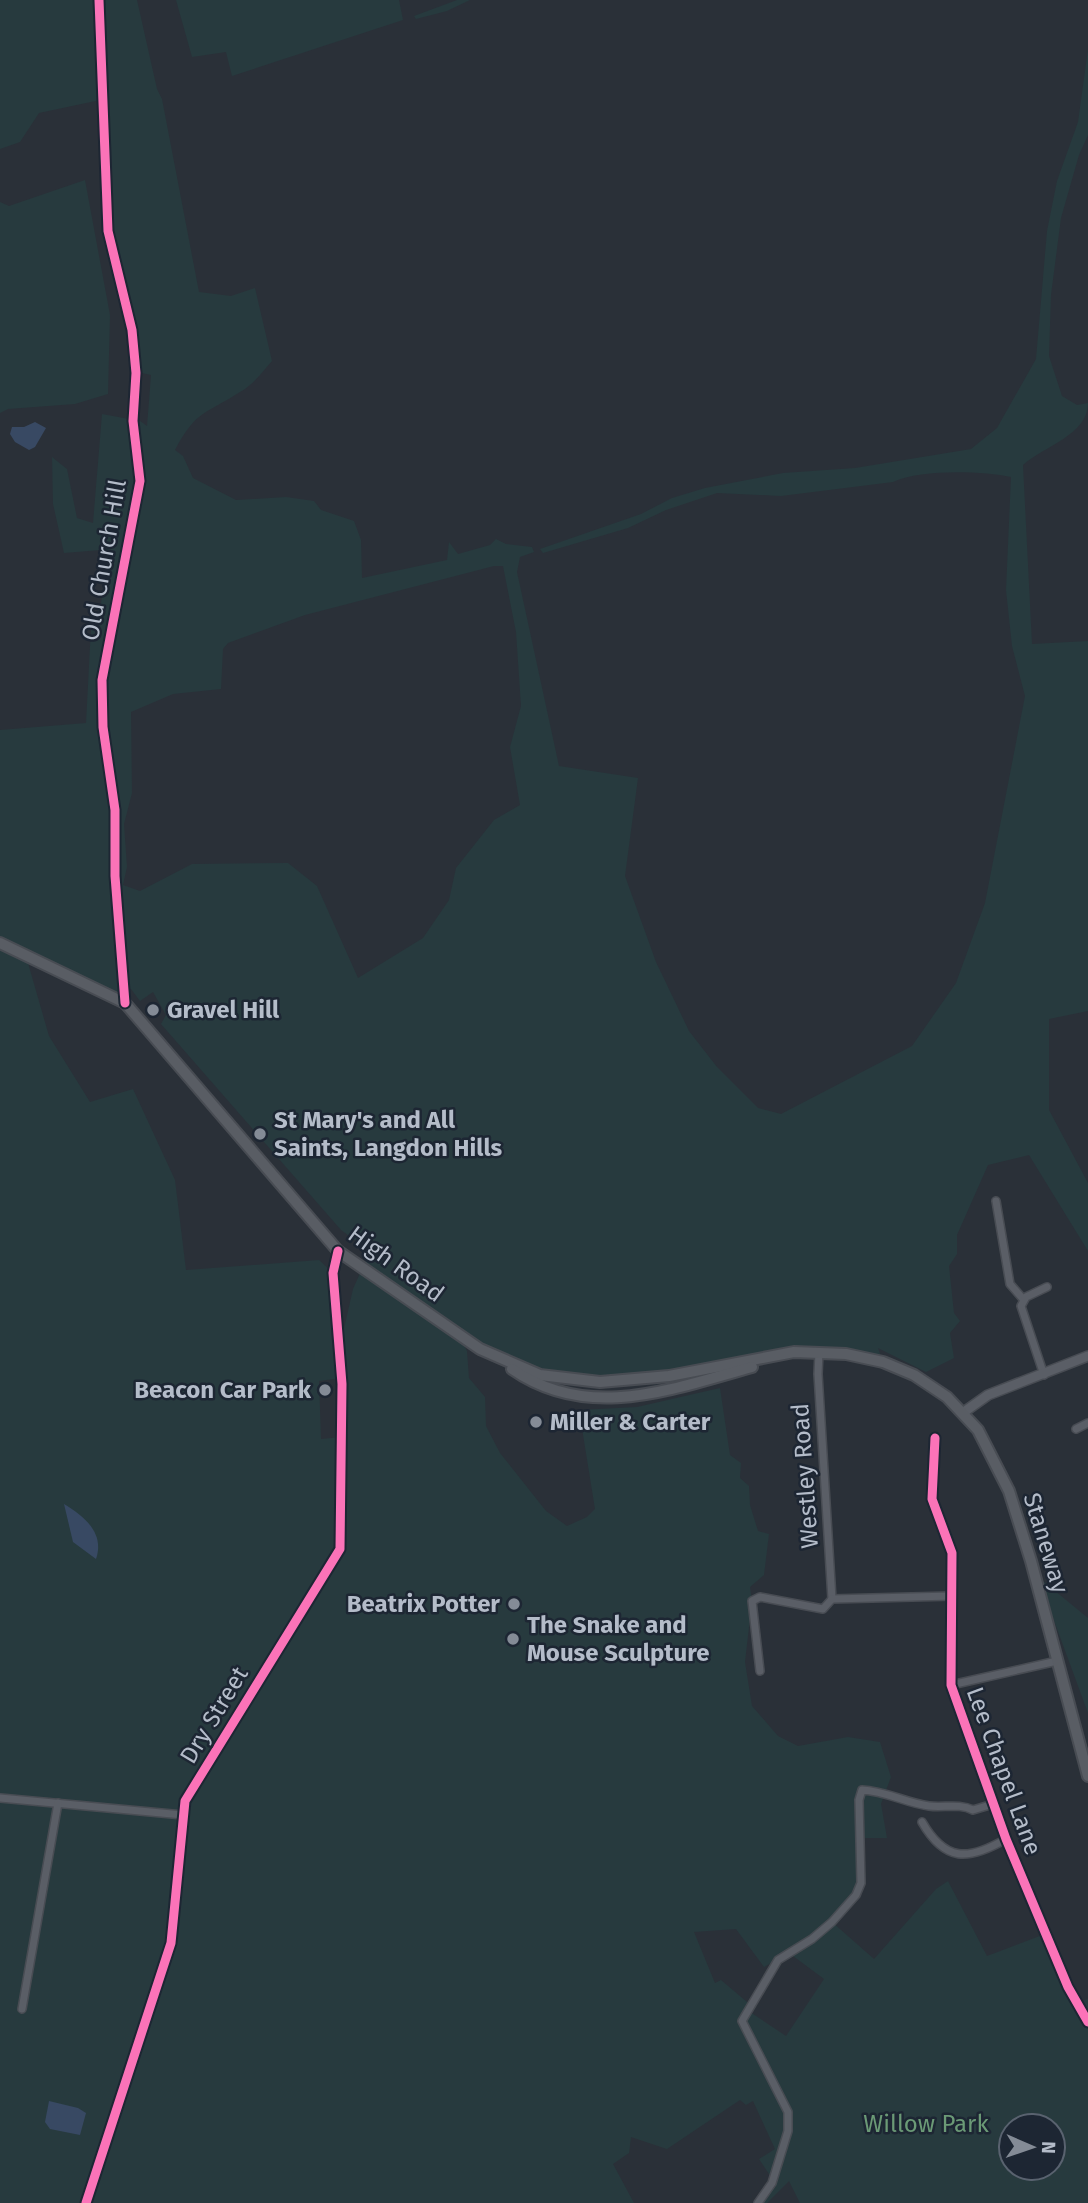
<svg xmlns="http://www.w3.org/2000/svg" width="1088" height="2203" viewBox="0 0 1088 2203" font-family="'Fira Sans',sans-serif">
<rect width="100%" height="100%" fill="#2a3038"/>
<g fill="#273a3e" fill-rule="evenodd">
<path d="M0,0H137L157,89L162,99L199,292L231,296L255,288L272,361C263,371 253,385 240,392C206,414 196,410 175,450L183,456L193,478L236,500L286,497L314,501L321,510L354,521L361,540L362,578L447,560L449,542L458,554L490,545L496,539L506,544L532,547L534,552L520,557L517,572L559,766L638,778L625,876L656,962L689,1031L717,1067L758,1108L781,1114L912,1046L956,983L985,903L1025,696L1012,646L1006,590L1011,477C982,471 921,469 893,482L781,496L717,493L666,510L628,528L543,553L540,549L641,514L672,498L705,488L783,473L855,468L971,449L997,428L1036,359L1047,231L1057,181L1078,122L1088,49V135L1079,155L1061,218L1051,295L1049,356L1062,396L1077,405L1088,403C1088,435 1044,446 1023,465L1032,644L1088,641V1011L1049,1019V1110L1088,1183V1251L1029,1155L988,1165L957,1235V1254L949,1266L954,1313L960,1321L950,1333L954,1358L926,1372L878,1348L883,1362L819,1352L669,1376L558,1379L459,1336L467,1351L469,1378L485,1397L486,1426L500,1453L546,1511L567,1526L587,1517L595,1509L579,1410L637,1407L720,1388L730,1455L741,1463L740,1478L749,1486L750,1505L758,1531L769,1534L764,1575L750,1587L752,1601L745,1662L752,1706L778,1736L798,1746L848,1737L880,1742L891,1777L881,1804L887,1838H860L861,1883L832,1922L874,1959L936,1889L948,1881L987,1956L1045,1934L1068,1987L1073,1986L1081,2001L1088,1999V2203H800L789,2181L767,2203H758L773,2180L759,2159L775,2149L753,2101L746,2105L740,2100L667,2149L631,2137L629,2153L613,2164L634,2203H0V730L86,723L91,627L101,603L106,569L101,550L64,553L53,504L52,457L67,469L77,518L93,523L102,414L140,421L147,426L151,375L137,372L110,231L105,99L39,113L20,142L0,149ZM494,566H503L516,632L521,706L510,747L520,805L494,820L456,868L449,900L423,938L358,978L317,886L288,863L192,864L140,891L123,885L127,867L124,824L132,793L131,712L173,694L221,689L223,649L228,643L305,615ZM26,956L117,994L131,989L140,1001L153,992L166,1015L161,1024L341,1230L370,1251L353,1289L341,1342L342,1437L321,1439L319,1381L341,1378L333,1273L319,1260L186,1270L175,1180L133,1089L90,1102L49,1036ZM736,1929L764,1967L789,1953L824,1979L786,2036L750,2012L753,2007L721,1980L715,1983L694,1932ZM1011,2126H1053V2168H1011Z"/>
<path d="M176,0H399L403,20L232,76L226,52L192,57Z"/>
<path d="M457,0H470L447,11L416,19L414,16Z"/>
<path d="M85,180L110,315L108,394L75,404L8,409L0,413V202L9,206Z"/>
<path d="M1038,1577L1088,1618V1713Z"/>
</g>
<g fill="#384963">
<path d="M35,422L46,428L35,447L29,450L15,442L10,434L12,427H24Z"/>
<path d="M64,1504C84,1516 105,1533 96,1559L73,1542Z"/>
<path d="M49,2101L78,2108L86,2113L80,2135L50,2129L45,2122Z"/>
</g>
<g fill="none" stroke-linecap="round" stroke-linejoin="round">
<g stroke="#484c53" stroke-width="10">
<g id="minor">
<path d="M99,0L108,231L132,330L136,373L133,421L140,481L102,680L103,727L115,810V876L125,1003"/>
<path d="M996,1201L1010,1284L1023,1299"/>
<path d="M819,1352L818,1374L832,1599"/>
<path d="M1044,1375L1021,1306L1026,1297L1047,1287"/>
<path d="M1076,1429L1088,1423"/>
<path d="M935,1438L932,1499L952,1553L951,1685L1006,1839L1068,1987L1088,2022"/>
<path d="M760,1671L752,1601L760,1597L823,1609L832,1599L952,1596"/>
<path d="M951,1685L1057,1661"/>
<path d="M0,1798L183,1815"/>
<path d="M922,1822C945,1862 968,1861 1006,1839"/>
<path d="M22,2009L58,1803"/>
<path d="M86,2203L171,1943L185,1801L340,1549L342,1384L333,1273L338,1251"/>
<path d="M758,2203L772,2183L788,2131V2112L742,2021L778,1960L812,1939L832,1922L856,1895L861,1883L859,1800L862,1790C886,1791 906,1803 929,1806C944,1808 959,1803 973,1810L993,1804"/>
</g>
</g>
<g stroke="#484c53" stroke-width="12">
<path id="tertiary" d="M964,1412L988,1395L1088,1356"/>
</g>
<g stroke="#484c53" stroke-width="14">
<g id="secondary">
<path d="M0,943L125,1003L338,1251L480,1349L540,1375L600,1382L669,1376L794,1352L846,1354L883,1362L914,1375L947,1397L978,1430L1009,1491L1031,1561L1088,1776"/>
<path d="M512,1369C588,1422 672,1389 752,1367"/>
</g>
</g>
<use href="#minor" stroke="#5a5e66" stroke-width="7"/>
<use href="#tertiary" stroke="#5a5e66" stroke-width="9"/>
<use href="#secondary" stroke="#595d64" stroke-width="10"/>
<g stroke="#1d2633" stroke-width="13">
<g id="cycleway">
<path d="M99,0L108,231L132,330L136,373L133,421L140,481L102,680L103,727L115,810V876L125,1003"/>
<path d="M935,1438L932,1499L952,1553L951,1685L1006,1839L1068,1987L1088,2022"/>
<path d="M86,2203L171,1943L185,1801L340,1549L342,1384L333,1273L338,1251"/>
</g>
</g>
<use href="#cycleway" stroke="#fb73b8" stroke-width="9"/>
</g>
<g fill="#848b96" stroke="#1d2633" stroke-width="2.5">
<circle cx="153" cy="1010" r="7"/>
<circle cx="260" cy="1134" r="7"/>
<circle cx="325" cy="1390" r="7"/>
<circle cx="536" cy="1422" r="7"/>
<circle cx="514" cy="1604" r="7"/>
<circle cx="513" cy="1639" r="7"/>
</g>
<g text-anchor="middle" dominant-baseline="central" stroke-width="5" stroke-linejoin="round" paint-order="stroke">
<g font-size="24" fill="#b4bcc9" stroke="#1d2633">
<text transform="translate(104 560) rotate(-80)">Old Church Hill</text>
<text transform="translate(396 1264) rotate(36)">High Road</text>
<text transform="translate(805 1476) rotate(-94)">Westley Road</text>
<text transform="translate(1046 1543) rotate(73)">Staneway</text>
<text transform="translate(214 1715) rotate(-59)">Dry Street</text>
<text transform="translate(1004 1771) rotate(70)">Lee Chapel Lane</text>
</g>
<g font-size="24" font-weight="bold" fill="#b4bcc9" stroke="#1d2633" text-anchor="start">
<text x="167" y="1010">Gravel Hill</text>
<text x="274" y="1120">St Mary's and All<tspan x="274" dy="28">Saints, Langdon Hills</tspan></text>
<text x="311" y="1390" text-anchor="end">Beacon Car Park</text>
<text x="550" y="1422">Miller &amp; Carter</text>
<text x="500" y="1604" text-anchor="end">Beatrix Potter</text>
<text x="527" y="1625">The Snake and<tspan x="527" dy="28">Mouse Sculpture</tspan></text>
</g>
<g font-size="24" fill="#6b9a76" stroke="#1d2633">
<text x="926" y="2124">Willow Park</text>
</g>
</g>
<g transform="translate(1032 2147) rotate(92)"><circle r="33" fill="#1d2633" stroke="#59626f" stroke-width="2"/>
<path d="M0-5L12 26L0 18L-12 26Z" fill="#848b96"/>
<text y="-10" font-size="19" font-weight="bold" text-anchor="middle" fill="#b4bcc9">N</text>
</g>
</svg>
